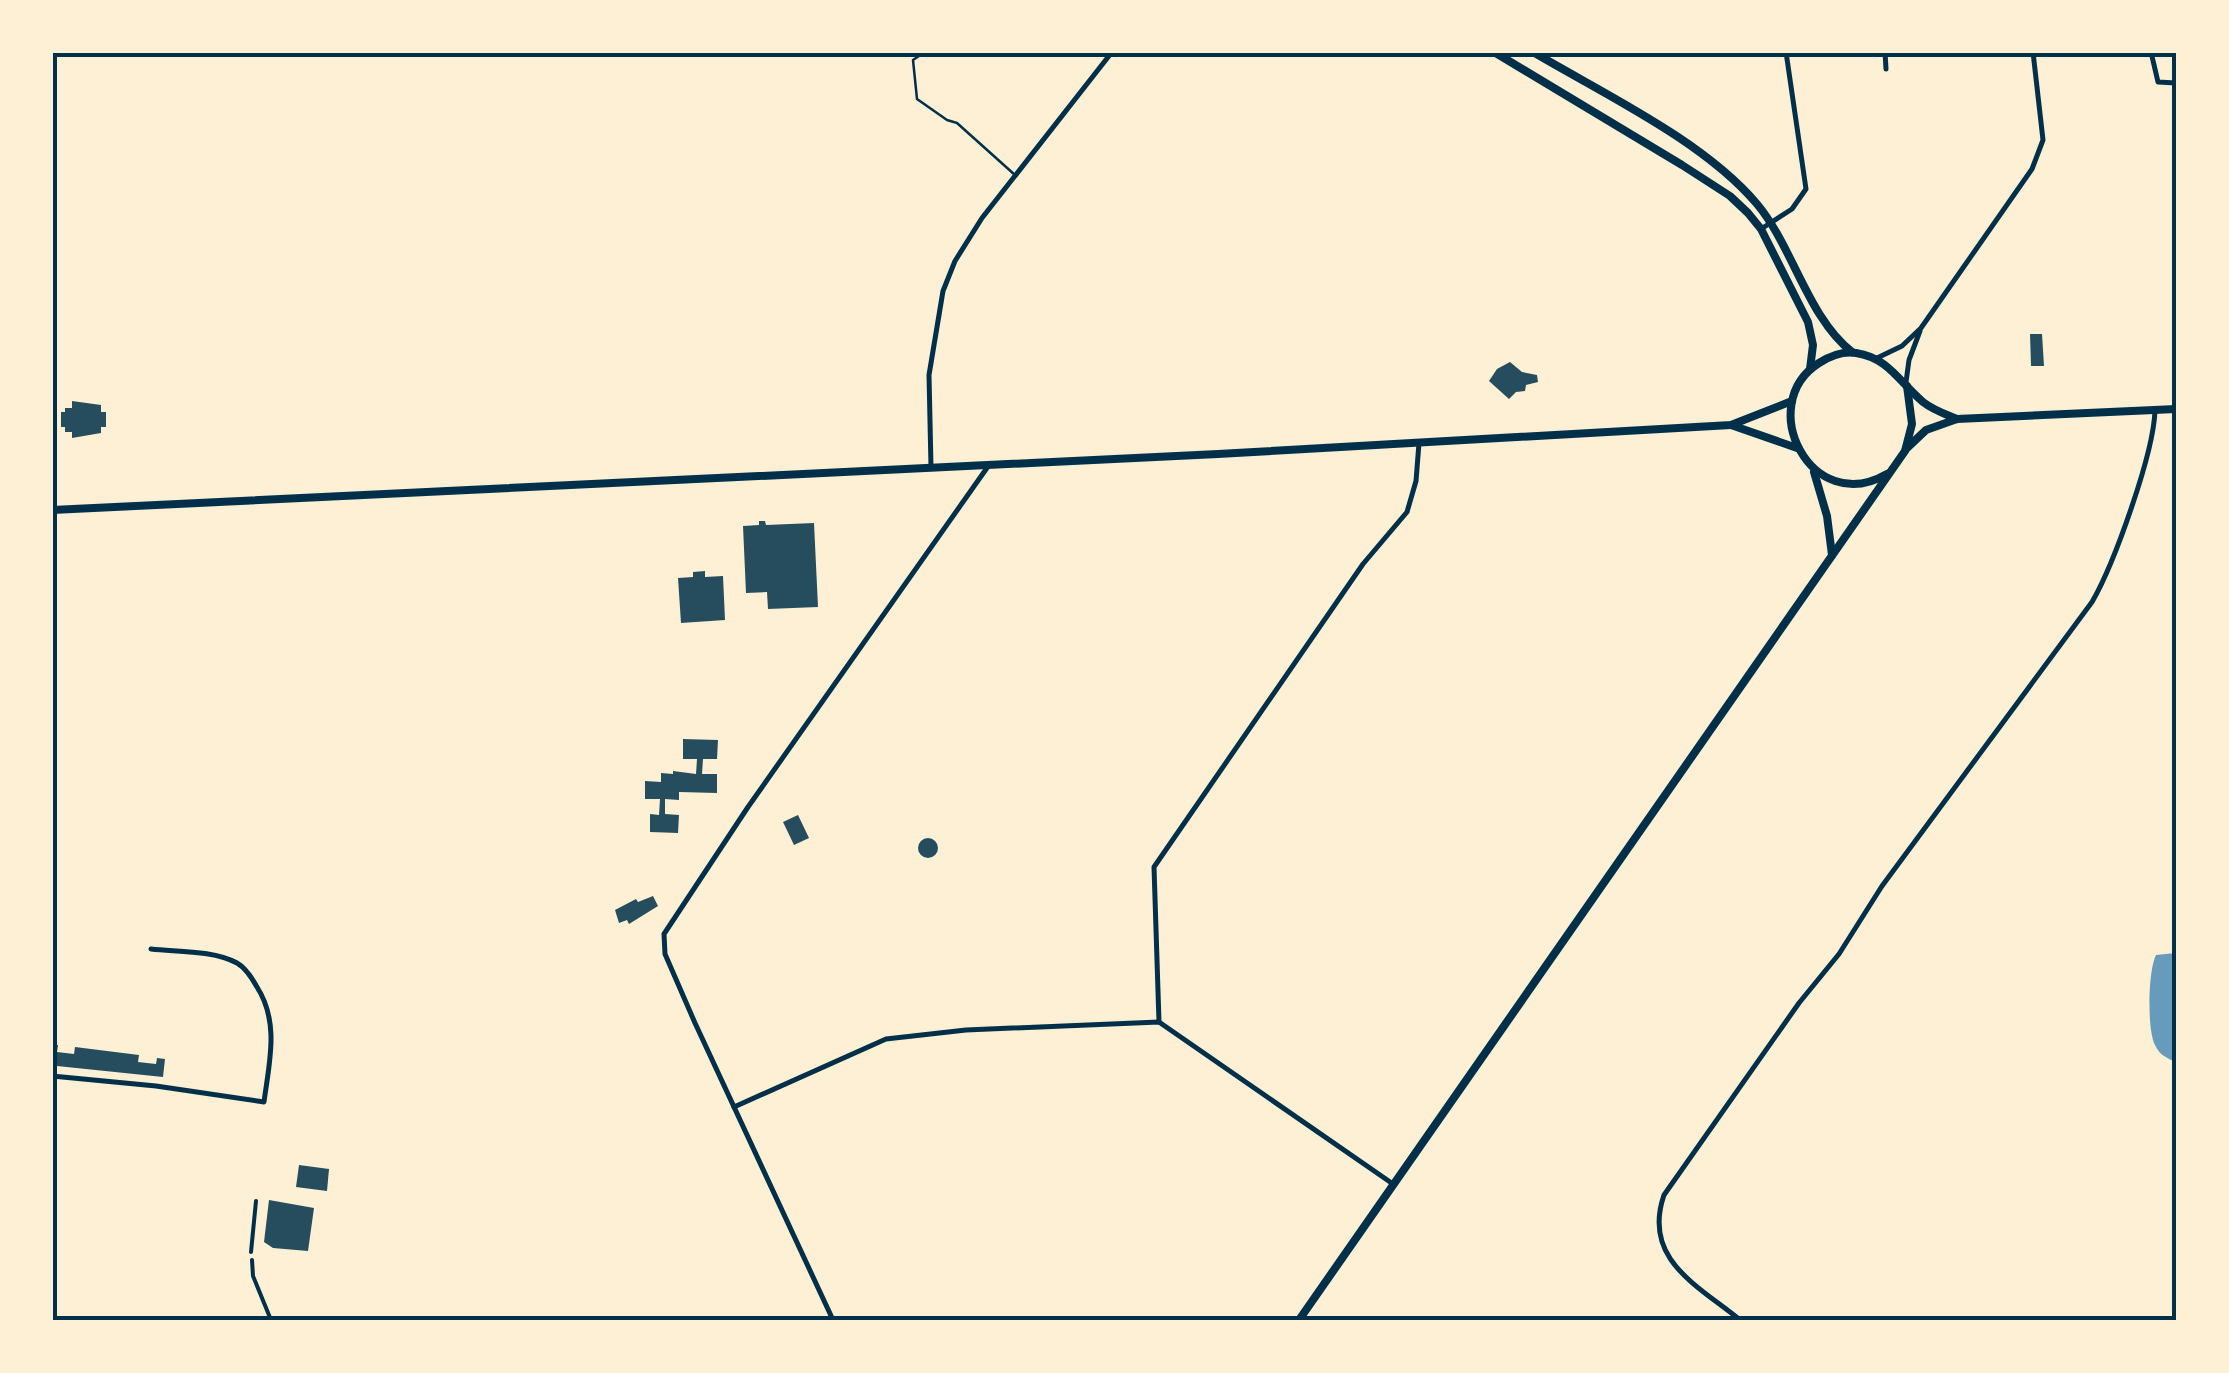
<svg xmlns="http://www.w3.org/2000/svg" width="2229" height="1373" viewBox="0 0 2229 1373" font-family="'Golos Text',sans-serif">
<rect width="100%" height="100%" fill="#fdf0d5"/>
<path fill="#669bbc" d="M2176,953V1060L2173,1061C2165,1057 2159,1054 2155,1045C2147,1030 2148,971 2156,955Z"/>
<g fill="#264d5e">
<path d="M2030,334H2042L2044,366H2031Z"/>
<path d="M1510,362L1522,372L1537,375L1538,382L1526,385L1525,391L1516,392L1509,399L1489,381L1497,369Z"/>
<path d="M72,401L101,405V412H106V427H101V433L72,438V432H65V427H61V412H65V408H72Z"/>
<path d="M759,521H765L766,525L814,523L818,607L768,609L767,592L746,593L743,526L759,525Z"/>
<path d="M705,571V577L723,576L725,620L681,623L678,578L693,577V572Z"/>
<path d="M683,739L718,740L717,759H703L702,774H717V793L679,792V800L665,799V814L679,815L678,833L650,832V814L659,815L660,799H645V781L661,782V773L673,774V771L696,774L697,759H683Z"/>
<path d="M798,815L809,838L794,845L783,822Z"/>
<circle cx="928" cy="848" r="10"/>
<path d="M653,896L658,906L629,924L627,920L619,923L615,910L636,899L638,902Z"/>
<path d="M52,1045H58L57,1052L74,1054L75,1047L139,1055L138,1062L156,1064L157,1058L165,1059L163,1077L57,1066L52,1063Z"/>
<path d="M299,1165L329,1169L327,1191L296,1187Z"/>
<path d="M269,1200L314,1208L308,1251L273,1248L264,1242Z"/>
</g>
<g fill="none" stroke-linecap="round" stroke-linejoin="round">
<path stroke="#003049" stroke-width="2.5" d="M925,52L913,60L917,99L947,120L957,123L1015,175"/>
<g stroke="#003049" stroke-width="4">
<path d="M251,1252L256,1201"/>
<path d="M252,1260L253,1276L271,1320"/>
</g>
<g stroke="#003049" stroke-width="5">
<path d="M1885,52L1886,69"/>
<path d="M2151,52L2158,82L2176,83"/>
<path d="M1761,229L1792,209L1806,189L1786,52"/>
<path d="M1877,358L1902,346L1921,328L2032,169L2043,140L2033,52"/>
<path d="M1906,382L1909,360L1920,331"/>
<path d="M931,467L929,375L943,291L955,261L982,218L1112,52"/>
<path d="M1159,1022L1154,867L1363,564L1407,512L1416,481L1419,443"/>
<path d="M52,1076L156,1086L264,1102C269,1063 280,1023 257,987C252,978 246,968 237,963C213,950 177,952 151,949"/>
<path d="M734,1107L886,1039L966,1030L1159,1022L1393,1184"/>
<path d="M833,1320L695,1023L665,954L664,934L748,807L989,465"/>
<path d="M1740,1320C1697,1285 1642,1259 1664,1195L1799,1003L1839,954L1882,886L2092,602C2114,564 2154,453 2155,410"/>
</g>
<g stroke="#003049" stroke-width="8">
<path d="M1494,52L1682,165L1730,196L1748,213L1761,229L1808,322L1813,345L1810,369"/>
<path d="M1533,52C1604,94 1704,141 1757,204C1793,247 1808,318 1852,352"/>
<path d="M1731,425L1797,448"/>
<path d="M1906,449L1926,430L1957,419L2176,409"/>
<path d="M1814,472L1827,516L1832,555"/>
<path d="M1887,474C1811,518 1754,404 1819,363C1830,356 1843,351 1856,353C1889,358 1899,382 1923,402C1933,410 1945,414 1957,419"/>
<path d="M52,510L1218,454L1731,425L1792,401"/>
<path d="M1299,1320L1905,451L1912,424L1907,386"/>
</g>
</g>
<rect width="2229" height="1373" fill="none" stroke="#fdf0d5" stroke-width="110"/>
<rect x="55" y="55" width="2119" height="1263" fill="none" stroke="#003049" stroke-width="4"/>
</svg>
